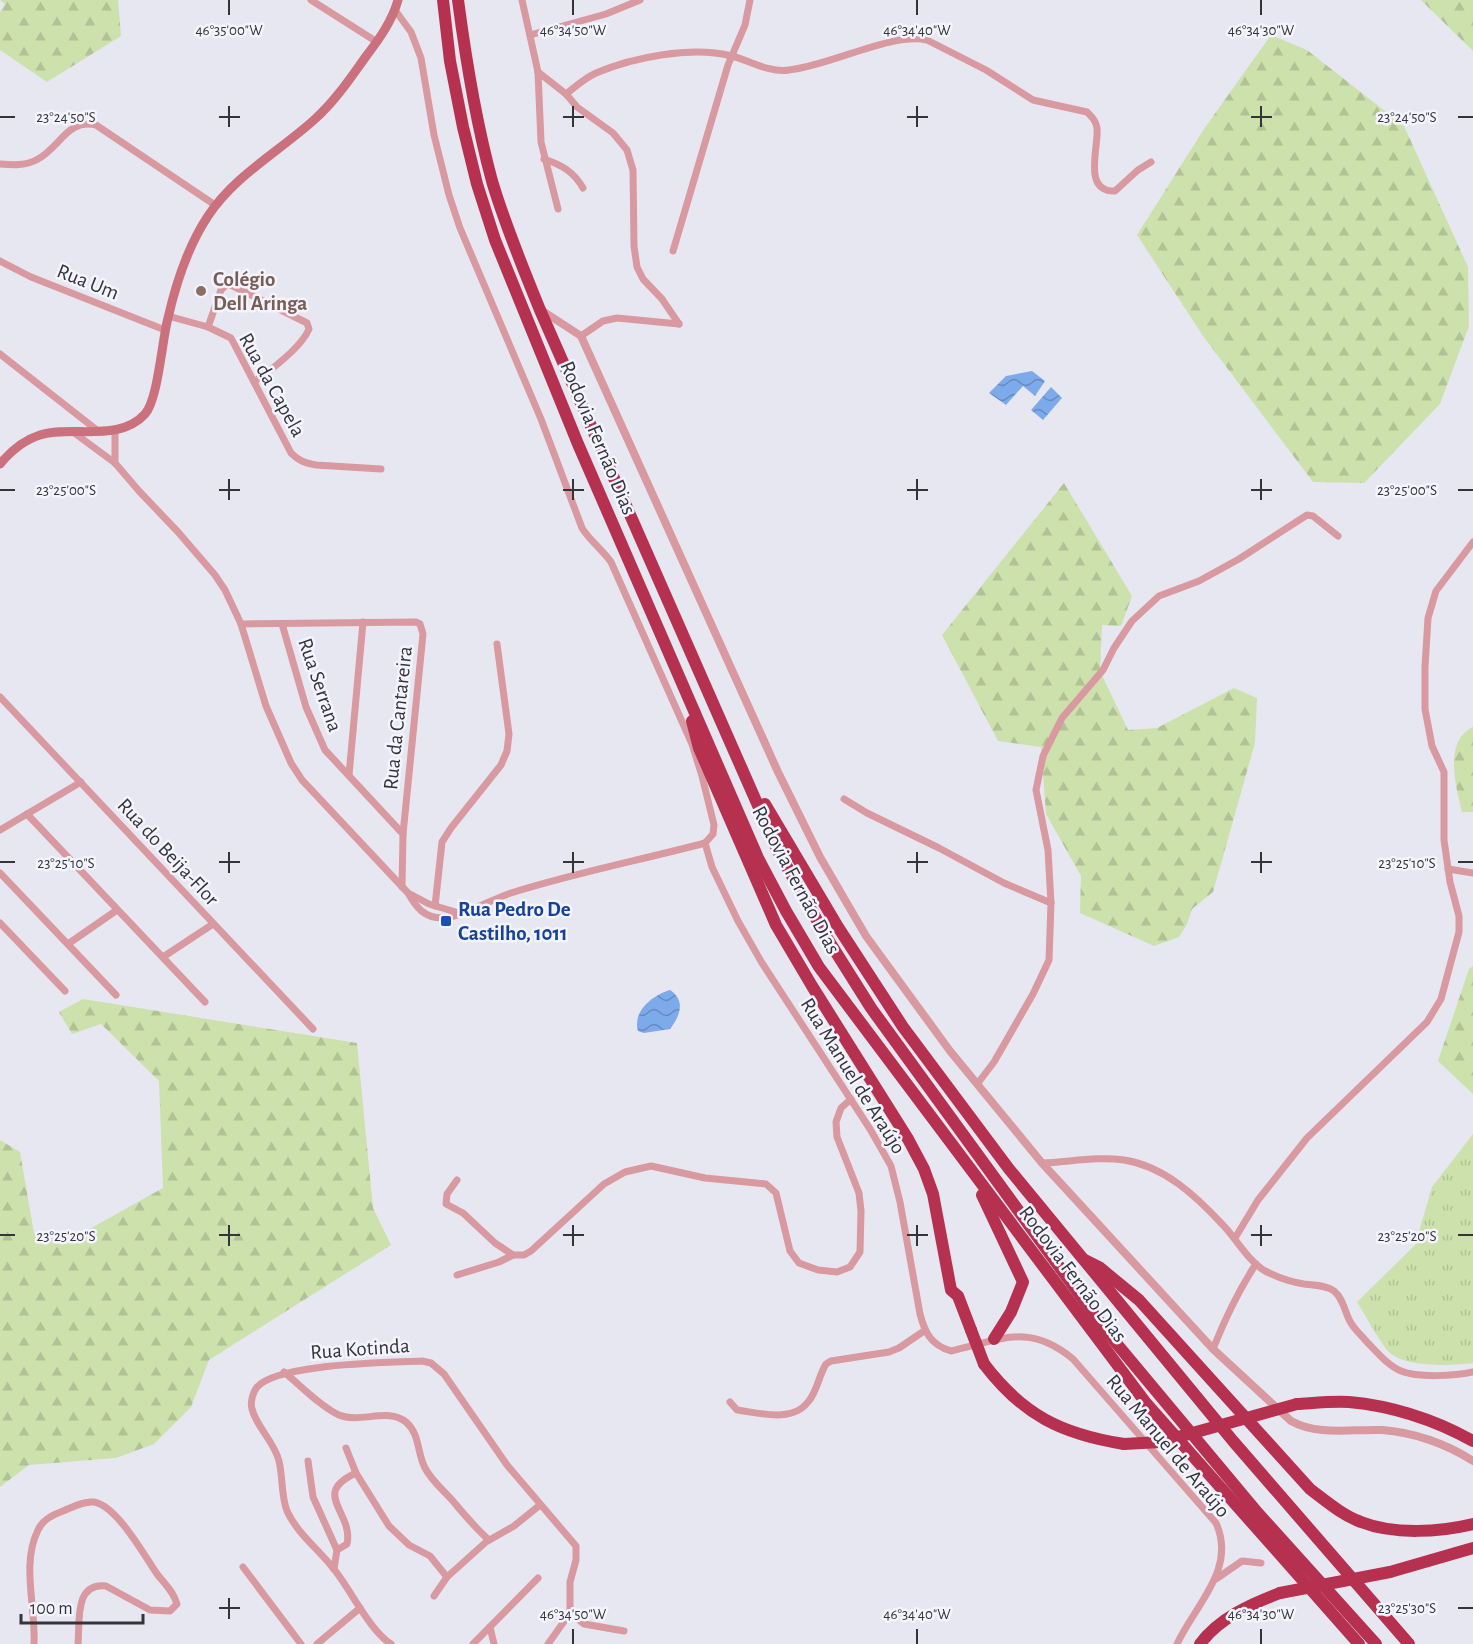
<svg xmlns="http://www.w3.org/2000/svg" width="1473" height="1644" viewBox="0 0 1473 1644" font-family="'Alegreya Sans',sans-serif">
<defs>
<pattern id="forest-firs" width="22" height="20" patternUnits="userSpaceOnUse" patternTransform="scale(1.5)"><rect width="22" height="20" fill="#cde1ac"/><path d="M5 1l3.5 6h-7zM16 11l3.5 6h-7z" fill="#b1c295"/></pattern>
<pattern id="park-tufts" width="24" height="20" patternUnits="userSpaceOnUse" patternTransform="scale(1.5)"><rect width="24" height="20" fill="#cde1ac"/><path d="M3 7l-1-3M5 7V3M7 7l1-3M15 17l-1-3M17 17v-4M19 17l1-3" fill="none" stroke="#b1c295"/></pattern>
<pattern id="water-waves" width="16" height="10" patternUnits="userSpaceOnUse" patternTransform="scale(1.5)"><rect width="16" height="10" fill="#7daaeb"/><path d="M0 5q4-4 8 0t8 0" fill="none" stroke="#678bbf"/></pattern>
</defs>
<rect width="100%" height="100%" fill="#e7e7f2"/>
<g fill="url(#forest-firs)">
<path d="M0,0H118L121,36L47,82L0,50V12L5,4Z"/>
<path d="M1421,0H1473V51Z"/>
<path d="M1271,35L1307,50L1404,126L1468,267L1469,326L1440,404L1364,483L1313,482L1203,336L1137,235L1204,129Z"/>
<path d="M1064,483L1132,596L1121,626L1102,625L1100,671L1128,730L1157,728L1234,688L1257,698L1255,743L1213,892L1192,909L1187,924L1179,937L1154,946L1080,913L1081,876L1046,814L1041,747L998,741L942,635Z"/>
<path d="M1473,727V812H1462C1456,787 1443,741 1473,727Z"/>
<path d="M1473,966V1094L1438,1061L1469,969Z"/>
<path d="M83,999L357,1043L373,1208L391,1245L209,1360L191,1407L154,1444L116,1458L29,1465L0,1487V1140L20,1152L34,1233L66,1242L163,1188L159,1081L101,1024L72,1034L59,1012Z"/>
</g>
<path fill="url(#park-tufts)" d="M1473,1134V1363C1452,1366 1402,1368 1387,1350C1376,1336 1367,1318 1357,1302L1415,1245L1432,1187Z"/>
<g fill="url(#water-waves)">
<path d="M1032,371L1045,381L1035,396L1023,386L1006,405L989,393L1006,376Z"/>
<path d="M1051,387L1062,398L1043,420L1031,410Z"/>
<path d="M670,990C686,1001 680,1016 670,1029L644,1033L638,1031C632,1011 653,995 670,990Z"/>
</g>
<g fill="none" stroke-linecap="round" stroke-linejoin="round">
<g stroke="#d899a0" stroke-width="7">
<path d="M311,0L377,42"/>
<path d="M522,0L538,72L541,142L558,209"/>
<path d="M395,10L411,32L421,58L434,135L449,195L460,228L541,419L582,528C590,541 602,549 611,562L692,744L702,776L714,825L713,834L705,843"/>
<path d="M530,35L606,14L640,0"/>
<path d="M538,72L566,94L577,107L613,133L627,150L633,170L634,246L637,267L643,279L662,299L679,324"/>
<path d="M566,94C576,86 585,78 596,73C634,57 691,46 732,56C751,61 769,73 789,70C830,66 891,32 927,40L986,70L1033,100L1087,112C1092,117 1096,121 1097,128C1099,147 1082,192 1115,191L1138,170L1151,162"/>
<path d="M544,159C562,165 574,172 583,188"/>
<path d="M0,164C13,165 26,166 38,159C60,147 68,118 96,125L215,205"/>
<path d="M673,251L728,65L745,25L750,0"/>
<path d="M0,261L31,277L165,330"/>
<path d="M168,316L208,327L231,338L291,453C299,461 305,463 316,465L381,469"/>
<path d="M208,327L221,290L226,285H231L307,323L309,329C301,348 271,370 254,382"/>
<path d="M581,336L603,321L617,318L679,324"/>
<path d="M0,354L98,431"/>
<path d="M73,432L115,463L139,491L178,532L215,575L225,590L241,624L266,706L291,763L302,780L408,893C416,907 424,918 442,918C460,918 492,899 511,893C574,873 641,860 705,843"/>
<path d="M115,463V429"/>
<path d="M241,624L416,622L420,624L423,634L403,834L402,887"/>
<path d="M282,624L306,707L325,750L403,834"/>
<path d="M0,697L313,1029"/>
<path d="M349,775L363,622"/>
<path d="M844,799L867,813L939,848L1004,883L1051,903"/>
<path d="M27,814L205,1002"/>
<path d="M0,830L81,782"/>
<path d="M705,843L712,867L738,921L762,963L870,1129L891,1166L900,1202L920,1314C925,1333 931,1345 951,1351C1000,1340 1029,1322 1073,1359L1216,1523C1237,1569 1195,1605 1177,1644"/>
<path d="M1448,869L1473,873"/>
<path d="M0,873L116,995"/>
<path d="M410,894L429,904L459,913"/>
<path d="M435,906L442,842L451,828L501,765L507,751L509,734L497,644"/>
<path d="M0,923L65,991"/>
<path d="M68,944L117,910"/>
<path d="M163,957L213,924"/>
<path d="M978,1083L994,1062L1033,994L1049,960L1051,903L1048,850L1036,790L1043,756L1062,718L1103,670L1114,648L1132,621L1159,596L1199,581L1239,559L1307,515L1313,516L1338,536"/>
<path d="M1042,1163C1069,1162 1098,1156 1124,1160C1164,1166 1196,1196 1222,1224C1236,1238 1248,1261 1265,1271C1277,1277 1291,1282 1304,1284C1314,1285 1326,1285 1334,1291C1344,1299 1345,1314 1351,1323C1355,1330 1361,1335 1366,1341C1376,1351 1387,1365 1401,1371C1418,1378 1455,1376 1473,1372"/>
<path d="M457,1180L447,1194L446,1204L463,1213L495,1243L513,1255"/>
<path d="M1235,1238L1258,1200L1307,1138L1427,1022L1441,999L1445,984L1459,932V916L1450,882L1444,840V772L1432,746L1425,709V667L1428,618L1436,591L1473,542"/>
<path d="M457,1275L499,1262L513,1255H524L531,1251L604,1184L625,1172L651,1166L705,1178L766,1184L776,1193L790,1251L799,1263L818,1270L837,1272L850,1267L860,1252L861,1211L859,1193L837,1137L836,1122L841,1108L851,1099"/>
<path d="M1213,1349C1225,1319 1238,1291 1256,1264"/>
<path d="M284,1372C300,1385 321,1407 339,1415C360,1424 388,1407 406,1422C420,1434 417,1453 425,1468C432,1481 442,1489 452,1500C464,1514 475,1528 489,1540"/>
<path d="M730,1402L737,1410C760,1413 792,1423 808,1402C817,1392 819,1375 826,1364L831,1361L889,1352L899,1348L924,1331"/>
<path d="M346,1448L356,1473"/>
<path d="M308,1461L313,1497L337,1550"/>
<path d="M243,1567L301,1644"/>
<path d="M334,1569L337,1550L347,1544C354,1512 310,1494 356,1473L389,1526L409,1545L430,1556L447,1577L486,1542L514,1526L540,1505"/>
<path d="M1216,1579L1242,1561L1261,1563"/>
<path d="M434,1596L447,1577"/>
<path d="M570,1613L584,1624L624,1631"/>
<path d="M490,1627L494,1644"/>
<path d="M34,1644C36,1607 21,1564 38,1530C43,1519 53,1515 63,1511C73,1507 83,1501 94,1502C117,1506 144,1555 157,1574C164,1583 174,1592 177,1604L170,1611L150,1610L106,1586C74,1582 80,1622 78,1644"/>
<path d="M317,1644L360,1608"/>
<path d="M391,1644C369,1630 350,1588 333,1568C318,1549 297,1533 287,1511C281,1496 283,1477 279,1461C274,1441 257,1428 252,1409C250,1402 253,1392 257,1387C278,1363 388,1363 422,1361L431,1363L444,1374L507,1465L576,1546V1560L570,1582V1613L548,1644"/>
<path d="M473,1644L538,1578"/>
</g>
<path stroke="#d899a0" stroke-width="8" d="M541,310L581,336L778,772L820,857L866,936L950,1051L1042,1163L1213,1349L1291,1421C1318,1436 1351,1429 1382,1430C1413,1432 1447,1444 1473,1461"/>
<path stroke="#cb717d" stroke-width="9" d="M0,464C10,452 24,440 40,435C72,425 119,443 145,414C158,400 162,340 168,318C176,283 188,246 208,216C235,175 280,151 315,119C336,100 351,77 367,55C380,38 392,21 398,0"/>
<g stroke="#b5314f" stroke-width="12">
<path d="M443,0L450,61L463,127L477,184L495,240L578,444L758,858L786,911L819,967L1146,1403L1359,1644"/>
<path d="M458,0C466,61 476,122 492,181C505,225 523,268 540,310L778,851L827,938L871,1008L1106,1331L1257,1512L1376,1644"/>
<path d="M692,721L699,748L776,925L812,986L908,1139L924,1169L933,1194L951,1290L958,1296L971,1330"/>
<path d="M765,804L838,927L903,1027L1009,1169L1233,1441L1409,1644"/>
<path d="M982,1195L1023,1282L1011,1312L994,1339"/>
<path d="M1085,1260L1099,1267L1139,1300L1310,1489C1326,1501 1342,1515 1361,1522C1394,1535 1440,1532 1473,1524"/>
<path d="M984,1364C1023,1415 1061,1434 1124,1444"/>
<path d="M1297,1404C1314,1403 1332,1401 1349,1402C1393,1406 1435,1420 1473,1441"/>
<path d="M1390,1572L1473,1548"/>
<path d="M1200,1644C1219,1618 1251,1604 1280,1593"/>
</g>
<g stroke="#b5314f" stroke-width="12">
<path d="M971,1330L984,1364"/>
<path d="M1124,1444L1160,1442L1297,1404"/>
<path d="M1280,1593L1390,1572"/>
</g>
</g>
<path fill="none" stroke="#343439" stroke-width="2" d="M229,0V15M573,0V15M917,0V15M1261,0V15M229,106V127M573,106V127M917,106V127M1261,106V127M0,117H15M219,117H240M563,117H584M907,117H928M1251,117H1272M1458,117H1473M229,479V500M573,479V500M917,479V500M1261,479V500M0,490H15M219,490H240M563,490H584M907,490H928M1251,490H1272M1458,490H1473M229,852V873M573,852V873M917,852V873M1261,852V873M0,862H15M219,862H240M563,862H584M907,862H928M1251,862H1272M1458,862H1473M229,1225V1246M573,1225V1246M917,1225V1246M1261,1225V1246M0,1235H15M219,1235H240M563,1235H584M907,1235H928M1251,1235H1272M1458,1235H1473M229,1598V1619M219,1608H240M1458,1608H1473M573,1629V1644M917,1629V1644M1261,1629V1644"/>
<circle fill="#8d6e63" stroke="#f4f4ff" stroke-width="2" cx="201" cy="291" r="6"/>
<rect fill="#1a4fb4" stroke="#f4f4ff" stroke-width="2" x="440" y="915" width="12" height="12" rx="3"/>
<g text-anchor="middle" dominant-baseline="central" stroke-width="5" stroke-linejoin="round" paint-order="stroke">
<g font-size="21" font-weight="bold" fill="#785e54" stroke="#f4f4ff" text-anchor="start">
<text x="213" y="279">Colégio<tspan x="213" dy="24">Dell Aringa</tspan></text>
</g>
<g font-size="21" fill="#343439" stroke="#f4f4ff">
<text transform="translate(88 282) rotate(22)">Rua Um</text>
<text transform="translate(272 385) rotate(61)">Rua da Capela</text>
<text transform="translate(598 438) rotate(67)">Rodovia Fernão Dias</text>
<text transform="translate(320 685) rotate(71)">Rua Serrana</text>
<text transform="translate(398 718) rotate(-84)">Rua da Cantareira</text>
<text transform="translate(168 852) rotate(47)">Rua do Beija-Flor</text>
<text transform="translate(796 880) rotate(62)">Rodovia Fernão Dias</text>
<text transform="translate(853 1076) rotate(58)">Rua Manuel de Araújo</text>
<text transform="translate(1073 1274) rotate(53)">Rodovia Fernão Dias</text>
<text transform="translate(360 1349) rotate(-4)">Rua Kotinda</text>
<text transform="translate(1168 1446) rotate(50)">Rua Manuel de Araújo</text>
</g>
<g font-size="21" font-weight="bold" fill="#164399" stroke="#f4f4ff" text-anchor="start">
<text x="458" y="909">Rua Pedro De<tspan x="458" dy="24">Castilho, 1011</tspan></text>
</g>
</g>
<g font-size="15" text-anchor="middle" fill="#343439" stroke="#f4f4ff" stroke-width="5" stroke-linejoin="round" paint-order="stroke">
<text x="229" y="35">46°35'00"W</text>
<text x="573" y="35">46°34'50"W</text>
<text x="917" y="35">46°34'40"W</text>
<text x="1261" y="35">46°34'30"W</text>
<text x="66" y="122">23°24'50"S</text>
<text x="1407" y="122">23°24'50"S</text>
<text x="66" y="495">23°25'00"S</text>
<text x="1407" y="495">23°25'00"S</text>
<text x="66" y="868">23°25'10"S</text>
<text x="1407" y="868">23°25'10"S</text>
<text x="66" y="1241">23°25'20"S</text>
<text x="1407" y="1241">23°25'20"S</text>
<text x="1407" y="1613">23°25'30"S</text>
<text x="573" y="1619">46°34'50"W</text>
<text x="917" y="1619">46°34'40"W</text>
<text x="1261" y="1619">46°34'30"W</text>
</g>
<path d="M21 1614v9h122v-9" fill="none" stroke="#343439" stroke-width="3"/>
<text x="30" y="1614" font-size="18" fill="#343439" stroke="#f4f4ff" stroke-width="4.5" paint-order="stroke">100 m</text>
</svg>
